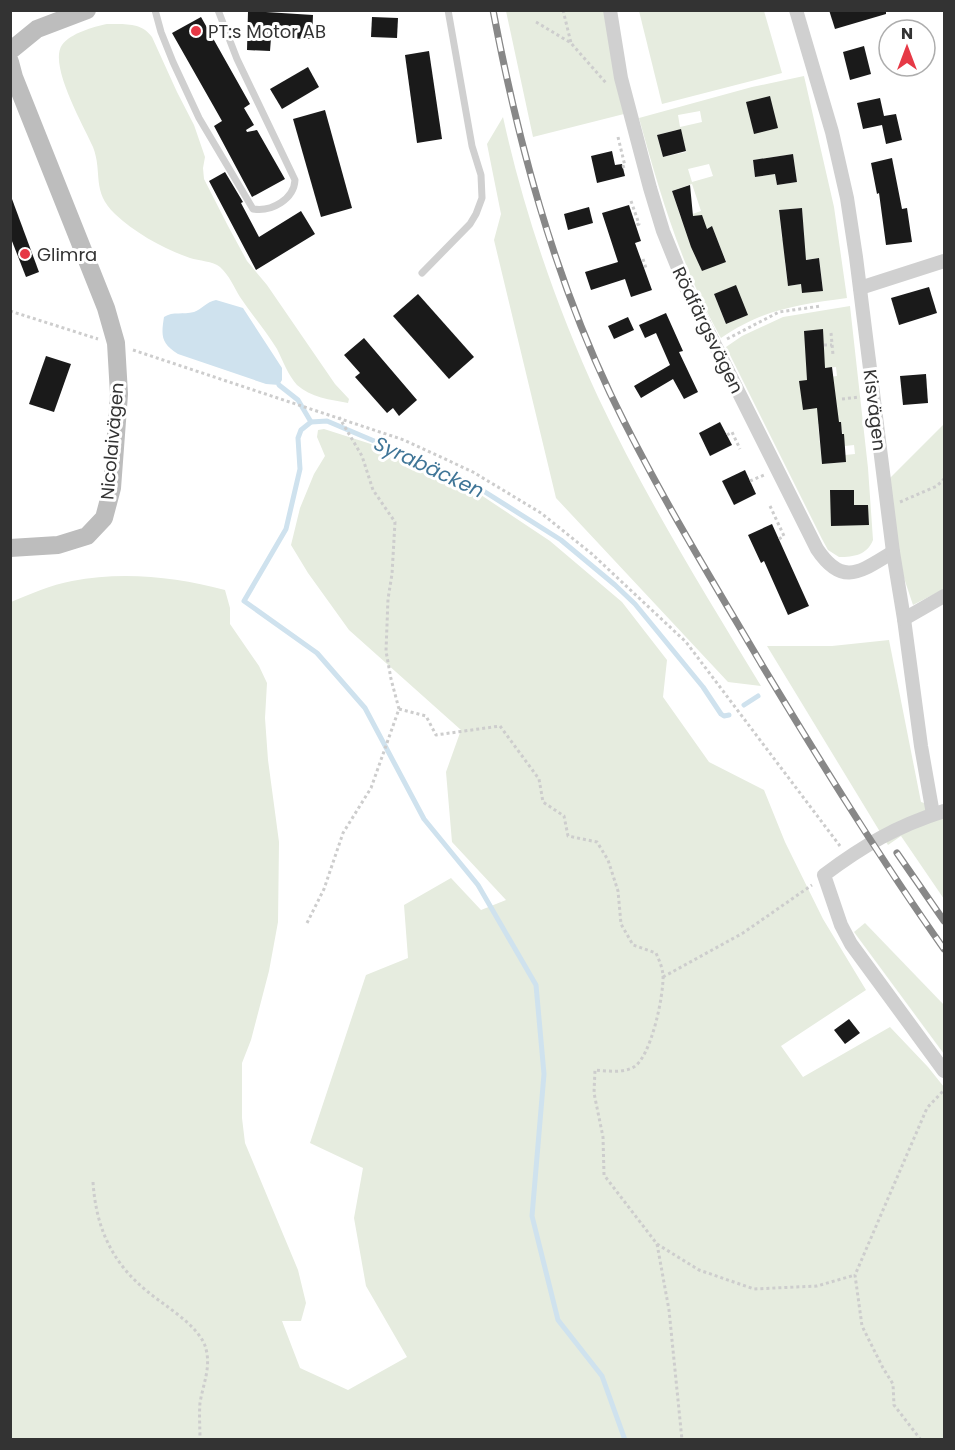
<svg xmlns="http://www.w3.org/2000/svg" width="955" height="1450" viewBox="0 0 955 1450" font-family="Poppins,sans-serif">
<rect width="100%" height="100%" fill="#fff"/>
<g fill="#e6ecdf" fill-rule="evenodd">
<path d="M506,11H605L624,114L533,137Z"/>
<path d="M639,11H764L782,73L662,104Z"/>
<path d="M107,24C123,24 142,22 152,37L177,92L194,125L205,157L203,168L204,179L228,226L247,261L267,285L335,384L349,399L348,403C331,400 310,397 297,385C288,375 283,361 277,349C266,331 252,315 240,297C234,287 229,275 220,267C213,261 199,261 190,258C164,249 135,233 115,214C91,191 103,173 93,147C85,128 48,65 62,45C71,33 93,27 107,24Z"/>
<path d="M804,76L834,207L847,298C796,305 764,309 721,338C682,269 660,194 639,118L752,87ZM700,111L702,122L680,127L678,115ZM676,130L683,138L686,152L663,157L657,135ZM793,154L797,182L777,185L775,174L755,177L753,160ZM709,164L713,176L692,182L688,169ZM692,184L701,211L681,218L672,191ZM802,208L804,237L782,239L779,210ZM712,227L726,261L702,271L688,236ZM819,258L823,290L802,293L801,284L788,286L785,263ZM736,286L747,315L726,324L714,294Z"/>
<path d="M503,117C524,213 557,308 598,397C645,497 704,592 761,686L728,682L556,498L494,240L501,214L487,144Z"/>
<path d="M850,306L868,468L873,540C867,555 854,557 839,557L828,550L822,539L726,347L742,336L783,317ZM836,367L837,376L813,379L812,369ZM840,422L845,446L854,445L855,454L845,455V462L822,464L818,424ZM830,490H853L854,505H868V525Z"/>
<path d="M944,424V589L913,605L900,566L880,488Z"/>
<path d="M324,429L371,444L472,489L550,541L622,602L667,660L663,697L709,762L764,790L785,842L823,919L866,990L781,1046L803,1077L890,1027L928,1067L944,1087V1439H11V602C30,594 51,585 72,581C123,571 176,577 225,590L230,608V624L259,666L267,683L265,718L268,760L279,842L278,922L269,971L251,1040L242,1063V1118L245,1143L298,1270L306,1303L301,1321H282L300,1368L348,1390L407,1357L366,1286L354,1218L363,1168L310,1143L366,975L408,958L404,905L451,878L481,910L506,900L452,842L446,772L461,730L349,630L308,573L291,545L300,508L314,474L325,456L317,437L318,430Z"/>
<path d="M889,640L921,802L944,809V899L901,836L888,845L767,646H832Z"/>
<path d="M865,923L944,1005V1054L854,932Z"/>
</g>
<path fill="#cfe2ee" d="M216,300L243,308L282,368V380L279,385L266,384L178,354C161,343 161,336 164,317C173,311 183,315 194,312C202,309 206,302 216,300Z"/>
<g fill="none" stroke-linecap="round" stroke-linejoin="round">
<g stroke="#cfe2ee" stroke-width="5">
<path d="M279,385L298,400L311,422"/>
<path d="M744,705L758,696"/>
<path d="M625,1440L602,1376L558,1320L532,1216L544,1074L536,985L478,885L424,819L365,708L317,653L244,601L286,529L300,469L298,438L301,430L311,422L327,421L466,480L561,540L615,585L635,604L703,687L721,714L724,716L729,715"/>
</g>
</g>
<g fill="#1a1a1a">
<path d="M829,10H886V14L835,29Z"/>
<path d="M248,11L313,15L312,39L271,38L270,51L247,50Z"/>
<path d="M201,17L250,104L244,108L254,125L246,130L247,132L257,130L285,179L252,197L214,126L222,121L172,33Z"/>
<path d="M372,17L398,18L397,38L371,37Z"/>
<path d="M864,46L871,74L850,80L843,52Z"/>
<path d="M429,51L442,139L417,143L405,55Z"/>
<path d="M308,67L319,87L282,109L270,89Z"/>
<path d="M770,96L778,128L754,134L746,102Z"/>
<path d="M880,98L884,116L896,114L902,140L886,144L882,125L863,129L857,103Z"/>
<path d="M325,110L352,208L321,217L293,119Z"/>
<path d="M681,129L686,151L663,157L657,135Z"/>
<path d="M612,151L615,165L622,164L625,176L597,183L591,156Z"/>
<path d="M793,154L797,182L777,185L775,174L755,177L753,160Z"/>
<path d="M892,158L902,209L907,208L912,242L886,245L879,193L877,194L871,163Z"/>
<path d="M225,172L243,202L241,203L259,237L301,211L315,234L256,270L209,181Z"/>
<path d="M690,185L693,216L702,215L707,229L712,226L726,262L702,271L691,247L672,191Z"/>
<path d="M12,199L39,272L26,277L10,236V200Z"/>
<path d="M629,205L641,241L635,243L652,290L631,297L625,279L591,290L585,272L618,262L602,213Z"/>
<path d="M589,207L593,223L568,230L564,214Z"/>
<path d="M802,208L806,260L819,258L823,291L802,293L801,284L788,286L779,210Z"/>
<path d="M736,285L748,315L726,324L714,294Z"/>
<path d="M929,287L937,313L899,325L891,298Z"/>
<path d="M418,294L474,357L449,379L393,316Z"/>
<path d="M666,313L683,351L679,352L698,392L684,399L673,379L641,398L634,386L670,365L656,333L645,338L639,325Z"/>
<path d="M628,317L634,330L614,339L608,326Z"/>
<path d="M823,329L825,368L832,367L839,422H841L842,434H844L846,462L822,464L817,408L803,410L799,381L807,380L804,331Z"/>
<path d="M364,338L417,400L399,416L393,408L387,413L355,377L360,373L344,355Z"/>
<path d="M46,356L71,364L54,412L29,404Z"/>
<path d="M926,374L928,403L903,405L900,376Z"/>
<path d="M720,422L732,445L710,456L699,433Z"/>
<path d="M745,470L756,494L734,505L722,481Z"/>
<path d="M830,490H854V505H868L869,525L831,526Z"/>
<path d="M772,524L809,606L788,615L764,561L761,563L748,535Z"/>
<path d="M849,1019L860,1033L845,1044L834,1030Z"/>
</g>
<g fill="none" stroke-linecap="round" stroke-linejoin="round">
<g stroke="#cdcdcd" stroke-width="3" stroke-dasharray="3 3" stroke-linecap="butt">
<path d="M563,10L571,43"/>
<path d="M536,22L571,43L606,83"/>
<path d="M618,137L625,166L622,167"/>
<path d="M631,201L639,224L636,225"/>
<path d="M643,259L646,268H644"/>
<path d="M10,311L98,339"/>
<path d="M831,333L833,355"/>
<path d="M727,339L779,312L821,306"/>
<path d="M824,345H832"/>
<path d="M133,350L404,440L473,472L541,513L592,554L686,642L840,846"/>
<path d="M842,399L860,397"/>
<path d="M727,435L732,432L740,449"/>
<path d="M750,481L764,475"/>
<path d="M900,502L937,486L944,479"/>
<path d="M770,506L784,536L779,539"/>
<path d="M399,709L426,716L436,735L500,726L539,779L543,802L564,816L568,836L597,842L608,860L618,891L621,924L633,945L656,953C659,960 662,966 663,975C664,994 651,1060 632,1068C621,1073 607,1071 595,1070L594,1093L603,1137L604,1175L657,1244L699,1270L754,1289L817,1286L855,1275"/>
<path d="M307,923L324,889L343,833L371,788L399,709L391,679L386,651L388,599L392,574L395,522L373,490L362,456L339,417"/>
<path d="M663,977L743,933L812,885"/>
<path d="M93,1182C96,1228 112,1263 148,1292C165,1306 201,1327 206,1349C211,1368 203,1384 200,1403C199,1415 200,1427 200,1440"/>
<path d="M657,1244L669,1310L682,1440"/>
<path d="M921,1440L894,1405L893,1384L883,1368L862,1326L855,1275L927,1108L944,1090"/>
</g>
<g stroke="#d0d0d0" stroke-width="7">
<path d="M155,10L161,32L173,62L199,118L253,209C272,212 294,199 295,180L237,59L218,10"/>
<path d="M422,273L470,224L476,214L482,198L481,175L472,146L448,10"/>
</g>
<g stroke="#d0d0d0" stroke-width="14">
<path d="M610,10L621,78L650,188L663,231L684,283L817,549C843,588 861,571 893,552"/>
<path d="M796,10L832,132L847,198L856,257L893,552L904,619L921,746L933,814"/>
<path d="M860,288L944,261"/>
<path d="M904,619L944,596"/>
<path d="M944,811C897,826 864,845 824,875L841,925L851,944L944,1071"/>
</g>
<g stroke="#bdbdbd" stroke-width="18">
<path d="M10,51L37,29L87,10"/>
<path d="M10,62L14,77L106,308L116,343L119,394L112,488L104,518L87,536L58,545L10,548"/>
</g>
<g stroke="#888" stroke-width="7">
<g id="rail">
<path d="M493,10C518,142 553,272 610,393C655,487 709,575 762,665C820,761 879,857 944,949"/>
<path d="M897,853L944,921"/>
</g>
</g>
<use href="#rail" stroke="#fff" stroke-width="4.5" stroke-dasharray="14" stroke-linecap="butt"/>
</g>
<g fill="#e63946" stroke="#fff" stroke-width="2">
<circle cx="196" cy="31" r="6"/>
<circle cx="25" cy="254" r="6"/>
</g>
<g text-anchor="middle" dominant-baseline="central" stroke-width="6" stroke-linejoin="round" paint-order="stroke">
<g font-size="18" fill="#333" stroke="#fff" text-anchor="start">
<text x="208" y="31">PT:s Motor AB</text>
<text x="37" y="254">Glimra</text>
</g>
<g font-size="18" fill="#333" stroke="#fff">
<text transform="translate(708 330) rotate(64)">Rödfärgsvägen</text>
<text transform="translate(875 410) rotate(83)">Kisvägen</text>
<text transform="translate(112 441) rotate(-85)">Nicolaivägen</text>
</g>
<g font-size="20" font-style="italic" fill="#3f7597" stroke="#fff">
<text transform="translate(429 467) rotate(25)">Syrabäcken</text>
</g>
</g>
<rect width="955" height="1450" fill="none" stroke="#333333" stroke-width="24"/>
<g transform="translate(907 48)"><circle r="28" fill="#ffffff" stroke="#adadad" stroke-width="1.5"/>
<path d="M0-4.5L10 22L0 15L-10 22Z" fill="#e63946"/>
<text y="-9" font-size="16" font-weight="bold" text-anchor="middle" fill="#333333">N</text>
</g>
</svg>
